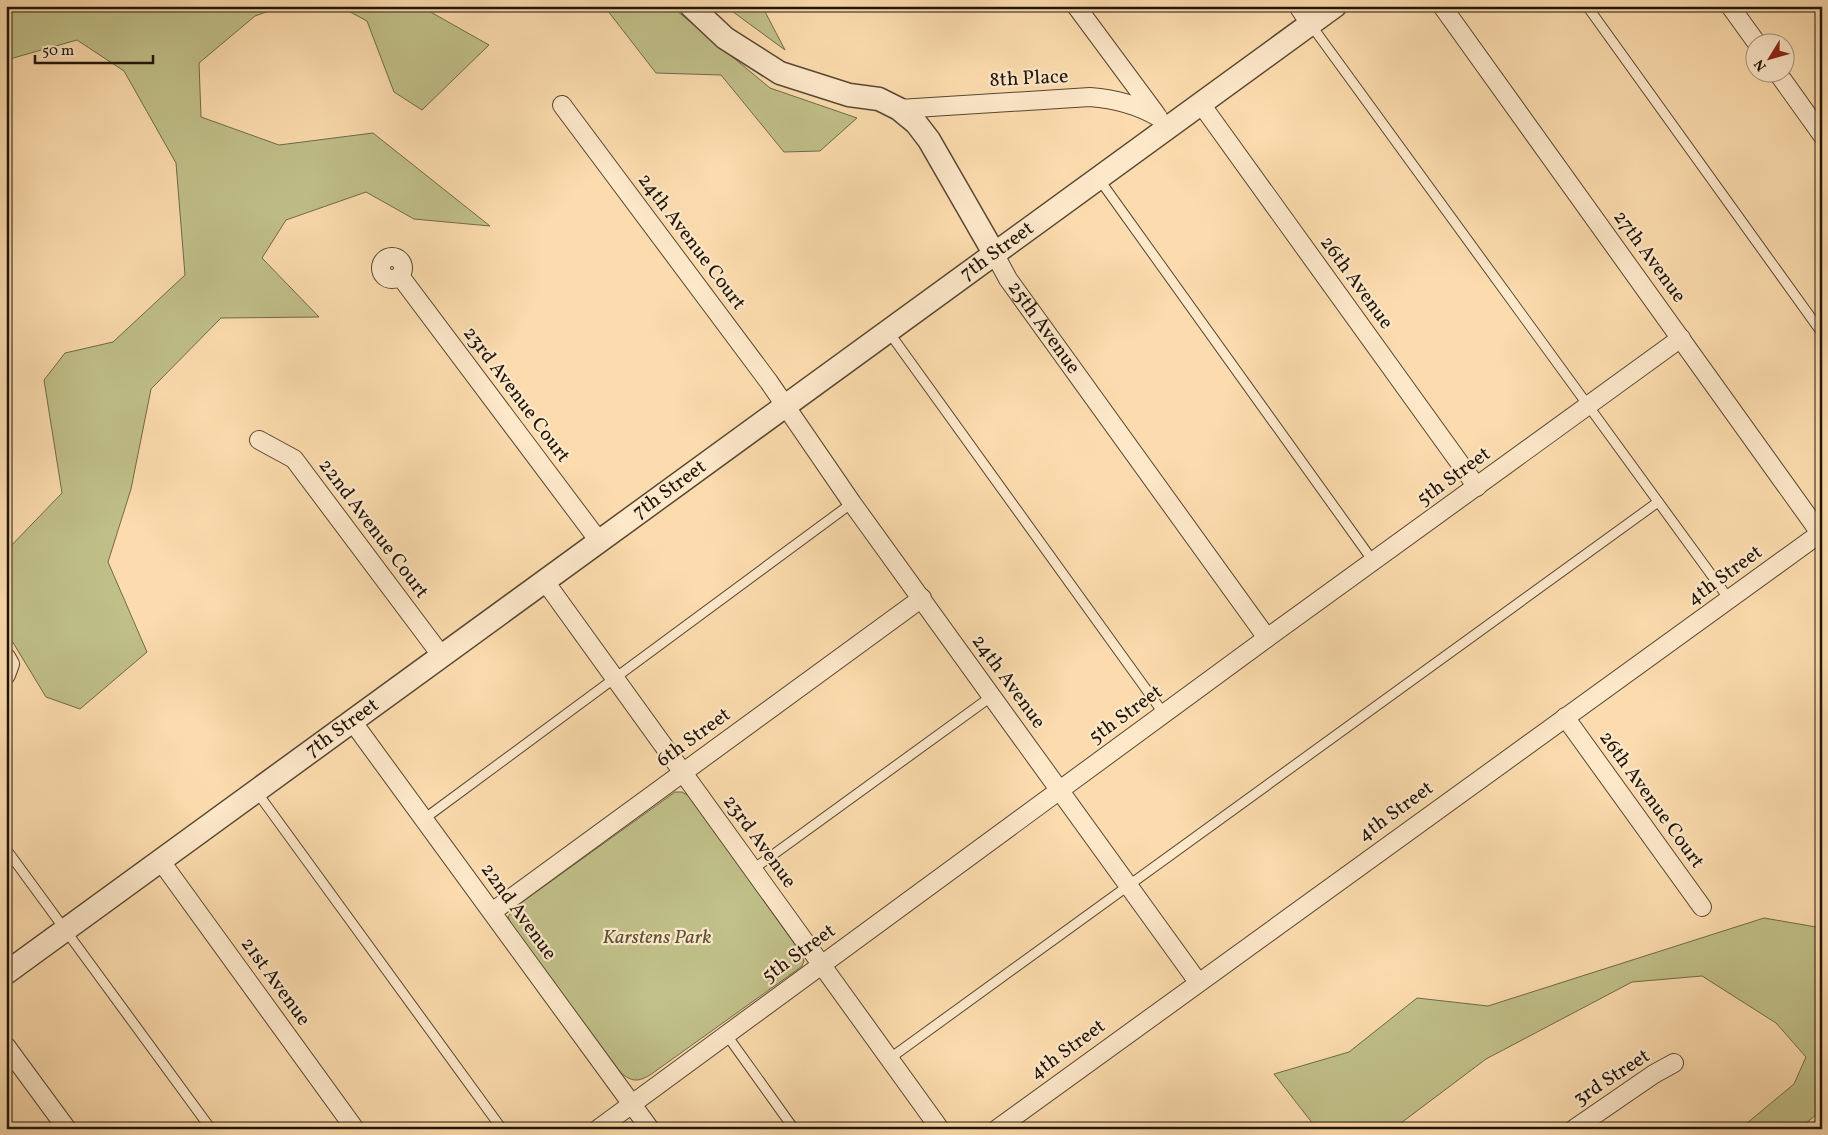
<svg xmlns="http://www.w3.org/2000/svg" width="1828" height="1135" viewBox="0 0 1828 1135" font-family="Vollkorn,serif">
<rect width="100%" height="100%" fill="#fcdcae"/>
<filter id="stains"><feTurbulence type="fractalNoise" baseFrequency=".004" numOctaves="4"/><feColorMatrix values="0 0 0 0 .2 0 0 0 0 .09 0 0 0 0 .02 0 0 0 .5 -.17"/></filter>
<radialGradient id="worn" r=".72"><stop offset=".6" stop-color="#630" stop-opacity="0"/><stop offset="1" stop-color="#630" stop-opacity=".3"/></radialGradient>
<g fill="#c1c089" stroke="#706a49">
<path d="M6,6H283L255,16L199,63L201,117L279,145L373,133L490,226L414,219L366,192L286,220L262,258L319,317L221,318L151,389L131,489L108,562L147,652L80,709L46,697L6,631V551L62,493L44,380L65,353L113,342L185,275L176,163L124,71L77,40L6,60Z"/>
<path d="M339,6H420L489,45L422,110L394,92L367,21Z"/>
<path d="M604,6H671L770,88L857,118L820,151L784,152L721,75L656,73Z"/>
<path d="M725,6H762L785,50Z"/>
<path d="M675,792H682L689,796L799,950L804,961L802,966L794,972L650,1075C638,1082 632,1082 621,1073L516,933L508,917L514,908Z"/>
<path d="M1764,918L1822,928V1110L1799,1129H1740L1794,1084L1806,1057L1776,1023L1702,976L1632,982L1486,1059L1393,1129H1317L1274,1074L1349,1052L1417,998L1488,1006Z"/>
</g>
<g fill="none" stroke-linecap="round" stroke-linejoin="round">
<g stroke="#574732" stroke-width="11">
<g id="service">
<path d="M1587,6L1822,333"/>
<path d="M1311,25L1729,599"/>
<path d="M1099,179L1373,561"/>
<path d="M888,331L1164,714"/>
<path d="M256,791L502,1129"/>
<path d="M424,819L852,503"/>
<path d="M6,849L211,1129"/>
<path d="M752,870L992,696"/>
<path d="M726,1034L794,1129"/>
<path d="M889,1059L1658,502"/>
</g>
</g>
<g stroke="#574732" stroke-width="20">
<g id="minor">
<path d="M1076,6L1156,114"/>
<path d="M1298,6L1310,24"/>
<path d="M1442,6L1820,533"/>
<path d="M1730,6L1756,42"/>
<path d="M1777,72L1822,135"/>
<path d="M1201,104L1477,487"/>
<path d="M562,105L769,382L852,503L1198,982"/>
<path d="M899,109L1090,97C1115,99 1136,104 1158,117"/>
<path id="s1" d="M994,253L1008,279L1267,638"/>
<circle cx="392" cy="268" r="11"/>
<path d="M400,276L599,541"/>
<path d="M259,440L294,459L441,655"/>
<path d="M544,580L940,1129"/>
<path d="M6,657L10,664L6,675"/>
<path d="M1565,717L1702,907"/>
<path d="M352,721L650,1129"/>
<path d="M160,860L355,1129"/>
<path d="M492,912L922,598"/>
<path d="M6,1046L67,1129"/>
<path d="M598,1129L1267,638L1681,338"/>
<path d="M997,1129L1822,532"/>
<path d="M1574,1129L1654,1074L1674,1063"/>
</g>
</g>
<g stroke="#574732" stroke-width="25">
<g id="tertiary">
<path d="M691,6L725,38L780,73L849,95L879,99L899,109L916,123L929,140L994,253"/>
<path id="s2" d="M6,973L1335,6"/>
</g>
</g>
<use href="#service" stroke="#fde8ca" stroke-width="9"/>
<use href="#minor" stroke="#fde8ca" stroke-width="18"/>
<use href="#tertiary" stroke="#fde8ca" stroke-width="22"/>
</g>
<g text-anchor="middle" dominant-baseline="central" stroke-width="4.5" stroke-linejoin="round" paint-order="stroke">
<g font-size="20" fill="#201509" stroke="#fde8ca">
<text transform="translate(1029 79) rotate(-3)">8th Place</text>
<text transform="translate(691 242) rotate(53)">24th Avenue Court</text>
<text stroke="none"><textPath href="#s2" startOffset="1226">7th Street</textPath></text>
<text transform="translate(1649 257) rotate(54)">27th Avenue</text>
<text transform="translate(1356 283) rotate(54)">26th Avenue</text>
<text stroke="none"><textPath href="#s1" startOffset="90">25th Avenue</textPath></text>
<text transform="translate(516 395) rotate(53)">23rd Avenue Court</text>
<text transform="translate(1454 477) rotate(-36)">5th Street</text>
<text stroke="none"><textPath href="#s2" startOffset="821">7th Street</textPath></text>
<text transform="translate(373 529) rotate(53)">22nd Avenue Court</text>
<text transform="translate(1725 576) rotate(-36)">4th Street</text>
<text transform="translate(1008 682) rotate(54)">24th Avenue</text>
<text transform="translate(1126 715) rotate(-36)">5th Street</text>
<text stroke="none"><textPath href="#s2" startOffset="416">7th Street</textPath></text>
<text transform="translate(694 738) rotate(-36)">6th Street</text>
<text transform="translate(1651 800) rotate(54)">26th Avenue Court</text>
<text transform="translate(1396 812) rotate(-36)">4th Street</text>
<text transform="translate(759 842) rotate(54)">23rd Avenue</text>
<text transform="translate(518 912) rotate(54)">22nd Avenue</text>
<text transform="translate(799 954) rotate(-36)">5th Street</text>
<text transform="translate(275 982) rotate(54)">21st Avenue</text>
<text transform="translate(1068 1050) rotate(-36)">4th Street</text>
<text transform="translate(1612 1078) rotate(-33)">3rd Street</text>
</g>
<g font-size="20" font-style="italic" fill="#585136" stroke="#fde8ca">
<text x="657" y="938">Karstens Park</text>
</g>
</g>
<rect width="1828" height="1135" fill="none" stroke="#fcdcae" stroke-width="25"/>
<rect x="8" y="8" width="1813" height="1120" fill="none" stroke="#201509" stroke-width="2.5"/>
<rect x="12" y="12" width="1803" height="1110" fill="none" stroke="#201509"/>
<g transform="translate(1770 58) rotate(233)"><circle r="24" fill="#fde8ca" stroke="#a5947d"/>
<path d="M0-4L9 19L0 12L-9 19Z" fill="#8f2418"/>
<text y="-8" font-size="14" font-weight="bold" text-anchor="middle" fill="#201509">N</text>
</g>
<path d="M35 55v8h118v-8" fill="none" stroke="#201509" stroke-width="2.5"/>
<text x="42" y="55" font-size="15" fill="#201509" stroke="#fde8ca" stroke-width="4" paint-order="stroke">50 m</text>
<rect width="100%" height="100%" filter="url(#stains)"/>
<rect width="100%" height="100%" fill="url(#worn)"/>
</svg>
